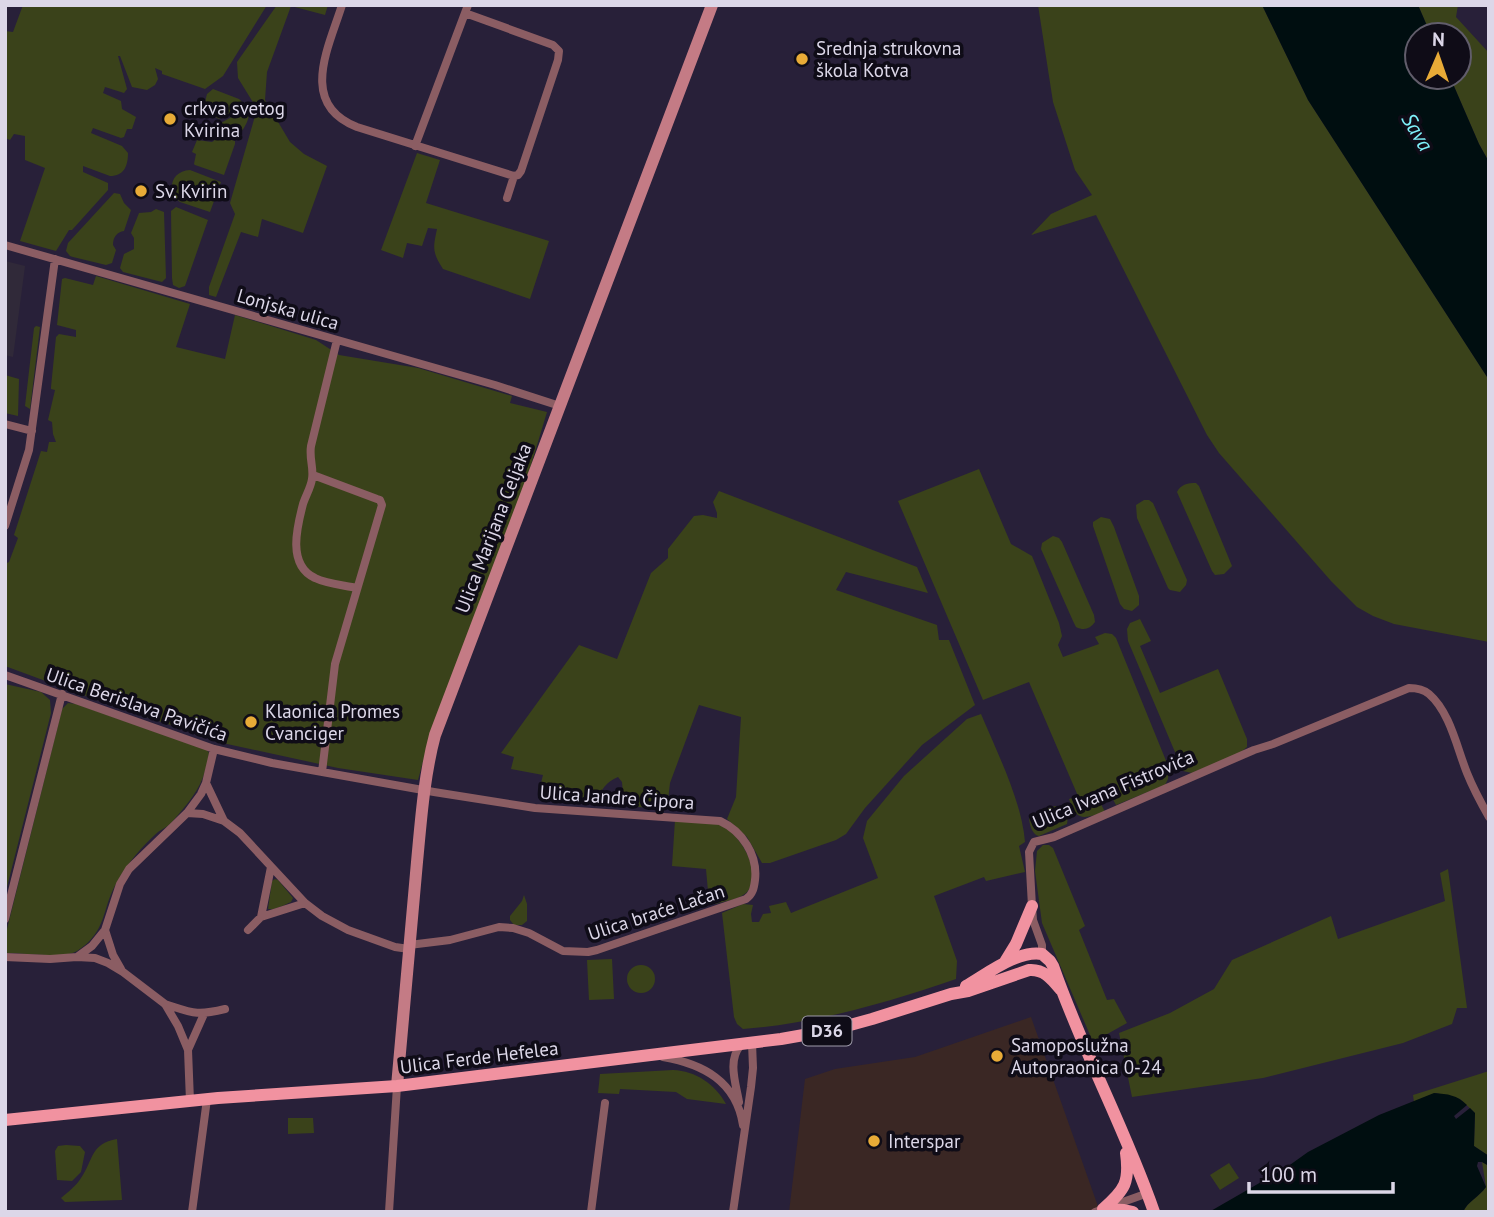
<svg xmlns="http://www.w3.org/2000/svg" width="1494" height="1217" viewBox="0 0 1494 1217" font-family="'PT Sans',sans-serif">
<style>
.commercial{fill:#3a2724}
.education{fill:#302939}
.green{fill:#3a421a}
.water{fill:#000e10}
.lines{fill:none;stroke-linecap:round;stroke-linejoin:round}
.minor{stroke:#8b5d63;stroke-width:8}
.secondary{stroke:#c47b85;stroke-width:12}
.primary{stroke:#f192a0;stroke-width:12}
.poi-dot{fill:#e8ab37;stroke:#0f0c17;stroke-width:2.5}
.labels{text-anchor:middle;stroke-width:7;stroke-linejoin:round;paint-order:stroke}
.shield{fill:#0f0c17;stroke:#9e9aa9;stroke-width:2}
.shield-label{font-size:18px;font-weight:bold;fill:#dcd7e8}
.poi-label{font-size:19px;fill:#dcd7e8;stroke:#0f0c17;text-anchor:start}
.street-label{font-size:19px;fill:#dcd7e8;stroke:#0f0c17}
.water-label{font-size:21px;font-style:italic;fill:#7ff2fb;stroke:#0f0c17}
</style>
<rect width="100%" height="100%" fill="#282039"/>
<path class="commercial" d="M1031 1017 1100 1212H789L805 1079 835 1069 915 1057Z"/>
<path class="education" d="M5 261 25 266 13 357 5 355Z"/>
<path class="green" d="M23 5H267L223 76 205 89 162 74V71L155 68 158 79 155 85 147 90 132 87 120 56H118L127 89 124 93 105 87 103 93 121 101 122 109 136 117 132 129H127L124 137 121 138 93 128 91 133 122 146 128 153C128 166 124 176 110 176L83 166V172L108 183V190L72 230H69L56 251 20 241 45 168 25 160V136L14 134 10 140 5 138V31L13 32Z
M277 5H328L325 15 291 6 267 72 265 100 290 142 304 154 327 166 303 233 262 219 258 237 241 232 216 297 209 295V287L235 214 230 203 255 116 254 104 238 78 237 62Z
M1038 5H1262L1308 100 1489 380V642L1394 624 1373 616 1357 607 1331 581 1219 453 1207 435 1096 215 1031 235 1051 214 1092 195 1075 170 1053 102Z
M1418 5H1458L1456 17 1489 53V162L1479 144 1450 77H1459V35H1431Z
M213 89 239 99 243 103V106L219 119 208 113 204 106 207 94Z
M247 108C252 117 245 127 239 135L221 130V123Z
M220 136 235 141V144L224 175 195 165 194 164 196 154 192 152 197 140 212 142Z
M417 153 440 160 426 203 549 241 530 299 443 269C432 252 433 248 437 229L428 228 422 246 407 243 403 258 381 250Z
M190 170 221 182 210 212 180 202 173 196C169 182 175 171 190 170Z
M114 193 120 194 124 203 131 210 124 231C117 232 113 237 113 245L116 250 112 263 106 265 73 257 70 256 66 251 68 243Z
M176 207 208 220 185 286 179 288 173 285 172 278 171 211Z
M156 209 164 212 166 278 162 282 123 272 120 268 124 254 134 249V238L131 233 139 213 151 212Z
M96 276 190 304 176 347 225 359 235 315 316 340 339 355 418 368 512 396 510 403 547 412 528 475 425 754 418 780 338 768 227 744 105 703 5 666V564L9 562 18 538 14 535 41 451 47 452 49 442H56L53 434 52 422 48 420 55 390 51 389V387L56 337 59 334 76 337V330L57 325 62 279 65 278 93 285Z
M36 326 40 327 30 409 25 406 34 328Z
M5 375 19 379 18 416 5 413Z
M979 469 1011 544 1032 556 1059 623 1062 636 1058 645 1063 657 1099 644 1095 637 1105 633 1112 634 1116 638 1169 768 1168 779 1165 785 1116 805 1108 790 1097 796 1105 812C1084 818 1077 823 1069 799L1078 796 1029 682 983 700 898 501Z
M1196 483 1199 486 1232 566 1224 574 1215 575 1212 571 1177 492C1181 484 1188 483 1196 483Z
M719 491 917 567 928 593 846 572 836 590 937 625 939 640H949L975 705 922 745 865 808 846 834 836 840 770 863H762L747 837 727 819 736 797 741 717 699 705 670 783 667 809 624 806 622 782 618 777C606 782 601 789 598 801L538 795 543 775 511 769 514 757 501 753 579 645 617 659 651 573 668 558V549L694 516 703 515 717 518V513L713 502Z
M1144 500H1149L1153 503 1187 580 1186 585 1180 592 1170 590 1168 588 1137 518 1136 505Z
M1101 517 1110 519 1114 527 1139 596V605L1132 611 1124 609 1120 604 1093 526V522Z
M1053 536 1059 538 1062 542 1094 615 1095 622C1090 629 1084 631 1076 627L1073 621 1041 549 1042 543Z
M1140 619 1151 641 1140 646 1160 693 1218 669 1247 739V747L1240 753 1192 773 1183 771 1128 641 1127 629 1130 623Z
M5 684 41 692 50 700 51 713 5 895Z
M68 703 76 704 207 750 209 753C205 781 196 794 178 815 176 817 173 821 171 823 167 827 162 829 158 832 142 846 127 864 117 882 101 909 108 931 77 951 65 959 24 953 8 953L5 952V937L62 709Z
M981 714C997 752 1022 802 1025 842L1019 846 1025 872 986 881 984 877 934 896 957 961 956 979C890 1002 813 1024 743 1029L737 1024 734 1017 722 913 743 904 753 905 751 914 752 922H759L763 914 771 913 769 906 786 902 791 913 878 878 863 838 867 821 904 776 967 719Z
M1055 806C1065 807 1069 815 1067 824L1039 836C1032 835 1029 824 1029 816Z
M675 820C690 821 711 819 724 827 742 837 764 875 746 893 738 900 725 901 715 904L708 891 706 869 672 866Z
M1043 845H1049L1053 848 1085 926 1079 930 1107 1000 1114 999 1127 1023 1093 1042 1042 923 1035 871 1037 851Z
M1448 869 1467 1008H1457L1452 1024 1403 1043 1263 1078 1132 1097 1119 1033 1170 1013 1214 989 1232 960 1331 916 1338 939 1445 901 1440 873Z
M275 879 278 880 293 898 291 902C284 905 276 910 268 909L272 881Z
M524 895 527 904V921L522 925H514L510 920V916L522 901Z
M612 959 614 999 589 1000 587 960Z
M627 979a14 14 0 1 1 28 0a14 14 0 1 1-28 0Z
M673 1070C696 1071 715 1084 726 1104L687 1099 676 1092 620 1089 619 1094 598 1093 600 1074Z
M1489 1071V1156L1474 1146 1475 1113 1460 1099 1436 1093 1414 1102 1413 1095Z
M288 1118H313L314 1133 288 1134Z
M117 1139 122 1200 65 1202 61 1198C68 1192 76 1186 81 1178 94 1159 90 1144 117 1139Z
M66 1145 80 1146 85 1152 81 1172 72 1181 57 1180 55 1151 58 1146Z
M1482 1162 1489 1166V1212H1463C1468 1201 1479 1197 1486 1187Z
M1229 1163 1239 1178 1220 1190 1210 1175Z"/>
<path class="water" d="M1262 5H1418L1431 35H1417V77H1450L1479 144 1489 162V380L1308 100Z
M1434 1093C1448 1094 1457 1095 1467 1105L1454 1116 1456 1119 1470 1108 1475 1113 1474 1146 1489 1156V1166L1482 1162H1478L1477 1166 1486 1187C1479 1197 1468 1201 1463 1212H1209L1287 1167 1308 1152 1379 1115Z"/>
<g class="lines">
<path class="minor" d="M342 5C329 47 298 104 357 127L514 176
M465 13 553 45 559 51 558 60 521 171 518 175 514 176 507 198
M415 146 468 5
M5 245 495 385 560 406
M337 340 311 446C309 459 314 468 312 479 311 487 306 495 303 504 297 527 287 565 315 578 327 584 343 585 357 588
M5 424 32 431
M313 475 377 499 380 500 382 505 335 664 322 772
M5 526 29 450 55 259
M5 675 214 749 272 763 434 792 535 808 720 821C742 831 758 855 755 880 754 888 753 894 746 899L597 950 588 952 563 951 529 933 513 928 499 927 450 940 409 945
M206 783 224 821 240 833 305 903 322 916 348 930 395 947 409 949
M187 813 203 814 224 821
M261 917 305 903
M5 919 62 694
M248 930 261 917 271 867
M1042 954V945L1033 920 1032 906 1029 852 1034 842 1054 837 1254 750 1273 744 1409 688C1416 688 1423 689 1429 694 1450 712 1457 748 1467 773 1473 788 1481 803 1489 817
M5 957 50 959 77 957 95 958 108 963 123 972 165 1004 178 1026 188 1050 190 1101
M77 957 92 946 105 930
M121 969 113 955 105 930 120 884 129 869 187 813 201 794 206 783 214 749
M165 1004C193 1013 196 1016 225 1009
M188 1050 204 1014
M663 1057C703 1064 736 1081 743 1125
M739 1102C736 1084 727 1060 741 1045
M192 1212 207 1099
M389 1212 397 1086
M591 1212 605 1103
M733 1212 751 1087 753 1068 752 1043
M1095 1212 1148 1193"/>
<path class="secondary" d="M397 1086C404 1011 410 937 417 862 421 820 424 776 435 735L712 5"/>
<path class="primary" d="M1042 954 1050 961 1053 966C1082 1050 1125 1128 1154 1212
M1005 962 1016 944 1032 906
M966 986C987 974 1017 950 1042 954
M5 1120 218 1098 397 1086 781 1039 832 1030 872 1019 951 994 968 991 1029 970C1044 969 1051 978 1061 990
M1103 1209C1125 1190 1130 1182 1126 1153
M1103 1209 1124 1210 1133 1212"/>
</g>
<g class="poi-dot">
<circle cx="802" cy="59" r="7"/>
<circle cx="170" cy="119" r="7"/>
<circle cx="141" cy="191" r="7"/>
<circle cx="251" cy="722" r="7"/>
<circle cx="997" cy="1056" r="7"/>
<circle cx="874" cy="1141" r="7"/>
</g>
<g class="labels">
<rect class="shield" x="802.5" y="1016.5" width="49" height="29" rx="5"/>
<g class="shield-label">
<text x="827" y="1037">D36</text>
</g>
<g class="poi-label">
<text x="816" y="55">Srednja strukovna<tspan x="816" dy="22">škola Kotva</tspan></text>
<text x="184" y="115">crkva svetog<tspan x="184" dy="22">Kvirina</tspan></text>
<text x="155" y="198">Sv. Kvirin</text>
<text x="265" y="718">Klaonica Promes<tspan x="265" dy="22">Cvanciger</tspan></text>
<text x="1011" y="1052">Samoposlužna<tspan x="1011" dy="22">Autopraonica 0-24</tspan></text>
<text x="888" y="1148">Interspar</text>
</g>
<g class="street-label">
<text transform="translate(288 309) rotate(16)" y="7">Lonjska ulica</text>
<text transform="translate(493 528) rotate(-69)" y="7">Ulica Marijana Celjaka</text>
<text transform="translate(137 704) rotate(19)" y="7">Ulica Berislava Pavičića</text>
<text transform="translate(1113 789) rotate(-23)" y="7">Ulica Ivana Fistrovića</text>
<text transform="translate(617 797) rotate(4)" y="7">Ulica Jandre Čipora</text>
<text transform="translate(656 912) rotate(-18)" y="7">Ulica braće Lačan</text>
<text transform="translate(479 1057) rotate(-7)" y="7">Ulica Ferde Hefelea</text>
</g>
<g class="water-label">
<text transform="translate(1417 132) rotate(59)" y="7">Sava</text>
</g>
</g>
<rect width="1494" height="1217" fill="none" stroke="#dcd7e8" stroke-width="14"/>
<g transform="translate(1438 56) rotate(2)"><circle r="33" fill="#0f0c17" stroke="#615d6b" stroke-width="2"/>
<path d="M0-5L12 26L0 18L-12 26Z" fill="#e8ab37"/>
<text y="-10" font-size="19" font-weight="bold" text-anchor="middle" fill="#dcd7e8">N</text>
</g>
<path d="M1249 1182v10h144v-10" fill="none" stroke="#dcd7e8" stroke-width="3.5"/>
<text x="1260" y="1182" font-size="21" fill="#dcd7e8" stroke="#0f0c17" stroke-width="5" paint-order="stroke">100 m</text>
</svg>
